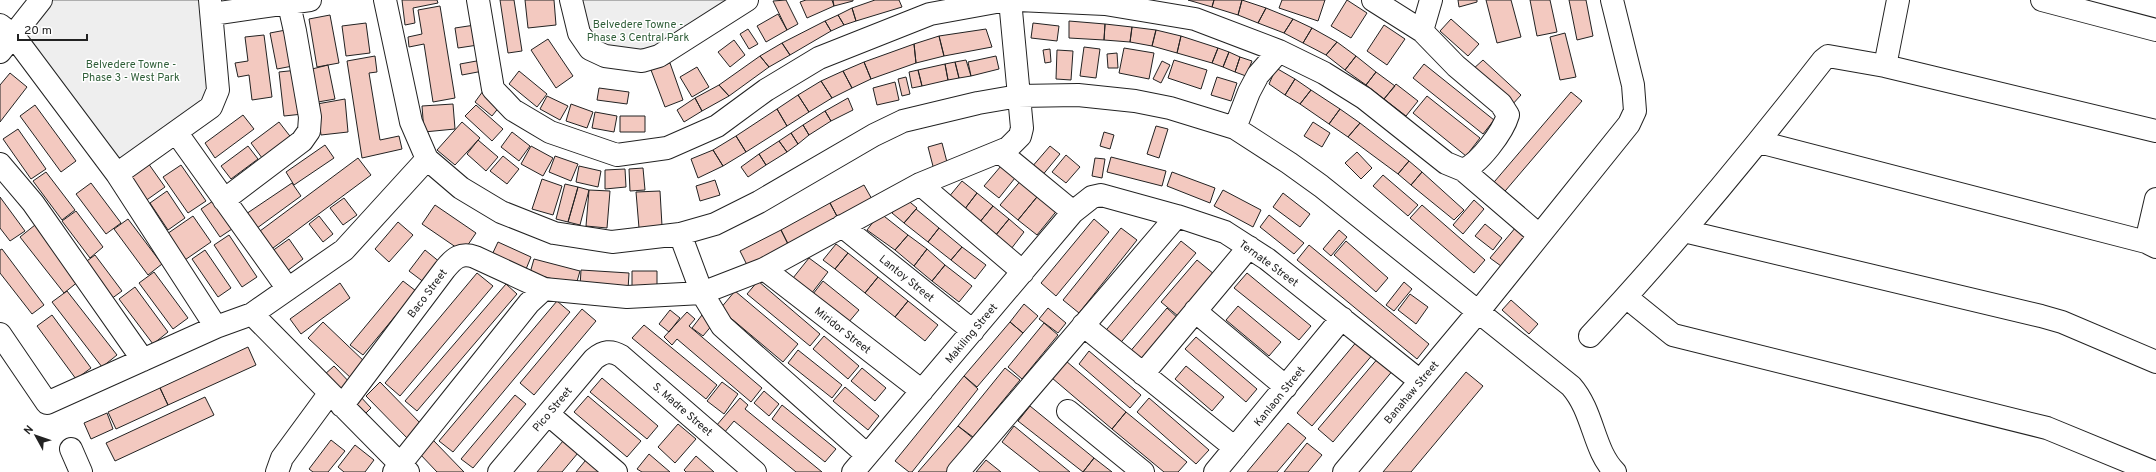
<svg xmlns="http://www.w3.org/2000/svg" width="2156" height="472" viewBox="0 0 2156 472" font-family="Overpass,sans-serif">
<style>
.green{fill:#eee;stroke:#6f6f6f}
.building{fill:#f3c9c0;stroke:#222}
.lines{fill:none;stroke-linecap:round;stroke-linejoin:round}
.minor-casing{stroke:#222;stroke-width:24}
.minor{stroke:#fff;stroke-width:22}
.labels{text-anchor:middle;stroke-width:3;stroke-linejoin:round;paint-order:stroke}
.park-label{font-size:11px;fill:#2f5e38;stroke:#fff}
.street-label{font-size:11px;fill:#222;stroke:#fff}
</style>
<rect width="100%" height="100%" fill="#fff"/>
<path class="green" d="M41 0H200L210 86 205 103 119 166 13 35Z
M571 0H749L659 56H605Z"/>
<path class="building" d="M402 0H437L438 3 413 8 415 23 405 25Z
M500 0H514L522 51 508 53Z
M525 0H554L556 25 528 28Z
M786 0 798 24 787 30 773 1Z
M806 0H832L834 6 807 18 800 2Z
M833 0H853V1L834 6Z
M875 0H899L902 7 856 21 852 8Z
M1188 0H1214L1212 7Z
M1214 0H1242L1238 15 1212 7Z
M1242 0 1266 8 1258 23 1238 15Z
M1282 0H1325L1318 21 1279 8Z
M1347 0 1367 13 1351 38 1331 26Z
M1458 0H1477V2L1459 7Z
M1486 0H1511L1521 37 1497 43Z
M1530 0H1550L1557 32 1537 36Z
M1569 0H1586L1593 36 1577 40Z
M440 6 455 98 433 102 424 44 409 47 408 37 422 34 418 10Z
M852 8 856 21 844 25 838 15Z
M1266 8 1293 19 1284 33 1258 23Z
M778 14 787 30 766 42 757 26Z
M330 15 339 63 317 67 309 19Z
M838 15 844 25 831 31 825 21Z
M1293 19 1312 28 1303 43 1284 33Z
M1451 19 1479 44 1468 56 1440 31Z
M825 21 831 31 790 55 782 43Z
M1069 21 1105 24 1104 40 1069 38Z
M366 23 370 53 346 56 342 26Z
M1033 23 1059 26 1057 41 1031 38Z
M1105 24 1132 27 1130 42 1104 40Z
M475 25 478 45 458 48 455 28Z
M1384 25 1405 39 1387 65 1367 51Z
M1132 27 1156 30 1152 46 1130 42Z
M1312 28 1337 42 1326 55 1303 43Z
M291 29 298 65 277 69 270 33Z
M748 29 758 44 749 49 740 34Z
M986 29 992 47 944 56 939 36Z
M1156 30 1181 36 1177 53 1152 46Z
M1565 33 1576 77 1560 80 1550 37Z
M264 35 272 97 252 100 249 75 238 77 235 63 248 61 245 37Z
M939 36 944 56 916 63 914 44Z
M1181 36 1218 48 1212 63 1177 53Z
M548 39 573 76 556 88 531 50Z
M734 40 745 55 730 67 718 52Z
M1337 42 1356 56 1345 70 1326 55Z
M782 43 790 55 769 67 760 56Z
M914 44 916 63 871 79 864 62Z
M1084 47 1100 49 1096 78 1080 76Z
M1124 48 1154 53 1149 79 1119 73Z
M1218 48 1229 52 1223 67 1212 63Z
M1050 49 1051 62 1045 63 1043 50Z
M1057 50 1073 51 1071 80 1056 79Z
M1229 52 1240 57 1235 72 1223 67Z
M1117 53 1118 68H1108L1107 54Z
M375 56 377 72 369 73 380 140 399 136 402 149 362 158 347 61Z
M760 56 769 67 729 96 719 85Z
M996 56 999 69 971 76 968 62Z
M1356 56 1376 72 1366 85 1345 70Z
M1240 57 1252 61 1246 76 1235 72Z
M482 60 483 71 462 75 460 64Z
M966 60 971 76 959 78 955 62Z
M1174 60 1207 70 1201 89 1168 78Z
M1483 60 1521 95 1511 106 1472 70Z
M1162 61 1170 65 1161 83 1153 79Z
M864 62 871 79 852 88 843 71Z
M955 62 959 78 948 80 945 64Z
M670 63 683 100 665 107 651 70Z
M945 64 948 80 922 86 918 70Z
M1424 64 1494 120 1483 134 1413 78Z
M328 65 335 99 318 102 312 69Z
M697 67 709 87 692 97 680 77Z
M1276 68 1295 79 1285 95 1269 84Z
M298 70 303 114 284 116 279 72Z
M918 70 922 86 912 88 909 72Z
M519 71 547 94 537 107 509 84Z
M843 71 852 88 832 98 821 81Z
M1376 72 1395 86 1384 99 1366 85Z
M10 73 27 87 0 122V85Z
M906 77 910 94 902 96 898 79Z
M1217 77 1237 83 1231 101 1211 95Z
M1295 79 1311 90 1300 104 1285 95Z
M821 81 832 98 809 112 798 95Z
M895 82 899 100 877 105 873 88Z
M1396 84 1418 101 1406 116 1384 99Z
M719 85 729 96 702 111 695 98Z
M599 88 629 92 627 104 597 100Z
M1311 90 1340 109 1329 124 1300 104Z
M483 91 500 106 492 116 475 102Z
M1571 92 1582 101 1500 197 1489 188Z
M798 95 809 112 787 126 777 109Z
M547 96 568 106 560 120 540 109Z
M1427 96 1480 138 1466 156 1413 113Z
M695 98 702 111 684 122 677 110Z
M848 98 853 110 831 121 825 111Z
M345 99 348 132 321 135 317 104Z
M453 104 455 129 424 132 422 106Z
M571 104 593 112 587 128 566 121Z
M35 105 76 161 61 172 20 116Z
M476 105 503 129 492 141 465 116Z
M777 109 787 126 746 152 736 136Z
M1340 109 1360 123 1348 137 1329 124Z
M825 111 831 121 809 135 803 125Z
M595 112 617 116 614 132 592 128Z
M243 115 254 129 215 158 205 143Z
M620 116H645V132H620Z
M279 122 293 140 265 162 251 143Z
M462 122 480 138 455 165 437 150Z
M1313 122 1330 133 1322 147 1304 136Z
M1360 123 1409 161 1398 174 1348 137Z
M803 125 809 135 798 144 791 133Z
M1156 126 1168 129 1159 158 1147 154Z
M18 129 46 169 31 179 3 139Z
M512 132 530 146 519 161 501 147Z
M1104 132 1114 135 1110 149 1100 146Z
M791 133 798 144 787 152 779 141Z
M736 136 746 152 723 166 713 150Z
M478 140 498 157 486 171 467 154Z
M779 141 787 152 766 165 759 154Z
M942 143 948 166 934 170 928 147Z
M325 145 334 158 294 185 286 172Z
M248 146 258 159 231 179 221 166Z
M531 146 553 158 543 176 521 164Z
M1050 146 1060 154 1041 177 1031 168Z
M713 150 723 166 698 178 691 159Z
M1357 152 1372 168 1361 179 1345 163Z
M759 154 766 165 748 177 741 167Z
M1066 155 1080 167 1066 183 1052 172Z
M503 156 519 169 507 184 490 171Z
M555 156 578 164 571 181 549 172Z
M1111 157 1166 171 1162 186 1107 172Z
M358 158 371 175 269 251 256 234Z
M1095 158 1105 159 1102 178 1092 176Z
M1409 161 1422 172 1411 185 1398 174Z
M148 163 165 187 141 204 124 179Z
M181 165 206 201 188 213 163 177Z
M579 166 601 171 598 187 576 182Z
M1001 166 1015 178 999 198 984 186Z
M643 168 645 190 630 191 629 169Z
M625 169 626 187 605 189V170Z
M46 172 75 210 62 220 33 181Z
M1172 172 1215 188 1210 203 1167 186Z
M1422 172 1464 210 1454 220 1411 185Z
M1383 175 1418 205 1408 216 1373 186Z
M1023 178 1041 192 1018 220 1000 205Z
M542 179 562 186 553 215 532 209Z
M715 180 720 195 700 201 696 186Z
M962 181 977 193 964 210 948 198Z
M91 183 121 223 106 234 76 194Z
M292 183 301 196 253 231 243 216Z
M565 184 578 187 568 222 556 219Z
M864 185 873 201 839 220 830 203Z
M578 187 589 190 580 225 568 222Z
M589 190 610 191 607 228 586 226Z
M1223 190 1261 210 1253 227 1214 206Z
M167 191 185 218 168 230 150 203Z
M660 191 662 226 639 228 636 192Z
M1041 192 1059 208 1037 235 1018 220Z
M977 193 993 206 979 223 964 210Z
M1283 193 1310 214 1300 227 1273 207Z
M0 197 25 231 10 241 0 228Z
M344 198 357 215 343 225 330 208Z
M905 198 917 208 904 223 892 213Z
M216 199 235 227 220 237 201 209Z
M1474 200 1484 209 1463 234 1453 225Z
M830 203 839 220 789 246 781 230Z
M435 205 476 233 463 252 422 224Z
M1422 205 1485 260 1474 273 1410 218Z
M993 206 1009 219 995 236 979 223Z
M916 209 939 228 928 242 904 223Z
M76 211 103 247 90 258 62 221Z
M880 213 908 235 895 250 867 230Z
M1269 215 1304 243 1294 254 1260 227Z
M193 216 211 242 182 262 164 236Z
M319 216 333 234 323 242 309 224Z
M128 219 162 264 148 275 114 229Z
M1009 219 1024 232 1011 249 995 236Z
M1094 219 1109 232 1056 296 1041 283Z
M398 222 413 235 389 262 375 249Z
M1485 224 1502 238 1493 250 1475 236Z
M35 225 79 281 64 293 20 237Z
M1516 227 1526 235 1501 266 1490 258Z
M939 228 962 247 951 260 928 242Z
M1121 228 1137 240 1079 313 1063 300Z
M781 230 789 246 748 267 740 251Z
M1339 230 1347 237 1331 256 1323 249Z
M229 235 257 277 242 287 214 245Z
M908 235 927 249 914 266 895 250Z
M289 239 303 259 283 274 268 254Z
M1181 241 1196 253 1117 347 1102 335Z
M1346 241 1388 278 1376 292 1334 255Z
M498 242 531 257 524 274 490 259Z
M836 244 848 253 835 269 823 260Z
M1309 245 1429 344 1417 359 1297 260Z
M962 247 986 265 975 279 951 260Z
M2 249 44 305 32 314 0 273V250Z
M927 249 945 265 932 281 914 266Z
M205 250 231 288 218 297 192 259Z
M425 250 441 263 425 283 409 271Z
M848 253 878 277 865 293 835 269Z
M95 255 122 291 107 302 80 266Z
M809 258 828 272 808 298 789 283Z
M534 259 580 271 576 285 530 273Z
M1197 260 1220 279 1184 321 1161 302Z
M945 265 972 286 959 302 932 281Z
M581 270 629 273 628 290 580 287Z
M632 271H657V290H632Z
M154 272 188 318 173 329 139 283Z
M477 273 493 286 400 396 385 383Z
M1247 273 1311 326 1299 340 1234 288Z
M878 277 908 301 895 317 865 293Z
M403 281 416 291 363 355 350 345Z
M758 281 820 334 810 346 747 294Z
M823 281 859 310 848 323 813 294Z
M1404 282 1412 289 1394 311 1386 305Z
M340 283 350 298 301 334 290 319Z
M506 284 517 294 417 411 405 401Z
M135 287 168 332 153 344 119 299Z
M67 291 117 355 102 367 52 302Z
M735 291 798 344 783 362 720 309Z
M1410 294 1428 307 1416 324 1398 310Z
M1511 300 1538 324 1529 334 1502 310Z
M557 301 570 312 453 452 439 441Z
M908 301 938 325 925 341 895 317Z
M1024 304 1038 316 1023 333 1010 322Z
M1238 306 1281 342 1269 356 1226 320Z
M1048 308 1066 323 1058 333 1039 319Z
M1167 308 1180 320 1141 365 1128 354Z
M582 309 596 321 534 395 520 383Z
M670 310 680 318 669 332 659 324Z
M687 312 695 319 689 326 762 388 751 402 677 339 672 345 664 337Z
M52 315 91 368 76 379 37 326Z
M702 315 713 324 703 336 692 328Z
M323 322 367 364 352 379 308 338Z
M1010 322 1023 333 977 387 964 376Z
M1044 323 1058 335 1022 379 1008 367Z
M644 325 717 385 706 399 632 338Z
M824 336 859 366 848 379 813 349Z
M1196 337 1257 389 1246 402 1185 349Z
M1358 340 1374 353 1312 426 1297 413Z
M248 347 256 365 168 405 160 388Z
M798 350 842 385 832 398 788 363Z
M1089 351 1141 395 1130 408 1079 364Z
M1379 357 1394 369 1333 442 1318 429Z
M1066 361 1126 412 1112 429 1052 378Z
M334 366 354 387 344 396 324 375Z
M1186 366 1224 397 1212 411 1175 379Z
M862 368 886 388 875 401 851 381Z
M1005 368 1020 380 973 437 958 426Z
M1466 372 1483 386 1411 472H1383Z
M964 376 978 389 912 472H909L895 461Z
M602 378 658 426 647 439 590 392Z
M380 382 424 427 410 441 366 396Z
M722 382 738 394 724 414 707 401Z
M845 387 879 416 868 430 833 401Z
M160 388 168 405 116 429 108 412Z
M764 391 779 404 769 416 754 403Z
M359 395 371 408 363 416 351 403Z
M515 395 526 404 473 468 461 459Z
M588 396 641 441 627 457 574 412Z
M205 397 214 415 115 461 106 443Z
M740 398 748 405 745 409 822 472H796L734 421 724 433 716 426Z
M1149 398 1209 450 1196 464 1137 412Z
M782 405 836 449 825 462 772 419Z
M1030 406 1094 458 1083 472 1018 421Z
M1126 412 1187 462 1178 472H1164L1112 429Z
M107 413 113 429 91 439 84 423Z
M1288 423 1306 438 1277 472H1247Z
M678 424 696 439 675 463 658 447Z
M958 426 979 443 953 472H918Z
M1014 426 1070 472H1040L1002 442Z
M568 435 583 447 562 472H537Z
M331 440 345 451 328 472H313L309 469Z
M433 440 464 472H437L419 453Z
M1307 443 1322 455 1308 472H1284Z
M355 445 374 460 365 472H344L338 467Z
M649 454 670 472H642L637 469Z
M590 455 604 472H576Z
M696 456 714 472H686L684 470Z
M1094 458 1112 472H1083Z
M986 460 1001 472H976Z"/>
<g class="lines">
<defs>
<path id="minor" d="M385 0 411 122 427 159 461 188 501 212 554 233 612 242 680 234 715 224 759 202 874 135 903 121 978 103 1018 96 1078 95 1135 101 1170 108 1235 128 1289 163 1321 186 1571 386C1594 412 1593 450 1615 472
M478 0 493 89 513 110 550 132 617 155 667 148 717 126 766 90 819 58 930 14 1007 0
M571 0 579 33 590 49 605 56 642 61 659 56 747 0
M1018 0 1105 4 1195 19 1279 51
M1373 0 1422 31 1431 0
M2042 0 2156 30
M212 14 310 0
M0 25 13 35 117 174 211 107 218 90 210 0
M1422 31 1456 66 1501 104 1508 115C1503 132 1479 164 1463 170
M0 52 41 0
M1885 66 1898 0
M1235 128 1249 92 1258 75 1279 51 1324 73 1364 98 1446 163 1463 170 1539 235
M176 132 288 289
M1759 142 2146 242 2156 247
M1000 152 1073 212
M0 164 33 203 143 360
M117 174 216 327
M920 184 1023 272
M224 200 302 141 309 131 310 117 295 31 288 0
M842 226 973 331
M1684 231 2041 316 2062 322 2156 362
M680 234 702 293 722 326 867 455
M2146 242 2156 199
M764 269 922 391
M1626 297 1673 335 2047 428 2154 472
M1195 311 1286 387
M252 314 408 472
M1083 325 1235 448
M0 334 47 403 216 327 252 314 344 250 427 159
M1590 336C1672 248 1749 155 1823 60L1828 56 1885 66 2156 131
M1143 374 1249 247
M342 406 445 269C454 258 461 252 475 257L544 289 627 297 702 293 764 269 920 184 1008 148 1020 136 1022 128 1010 0
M1068 411 1143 472
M548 414 616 472
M71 449 81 472
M277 472 282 458 329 394
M394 472 529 303 544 289
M499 472 594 359C604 351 611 350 621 356L755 472
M853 472 1073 212 1092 197 1101 195 1177 216 1225 232 1267 259 1420 381
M958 472 1177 216
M1215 472 1342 318
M1344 472 1478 312 1629 124 1635 111 1633 85 1612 0"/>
</defs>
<use href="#minor" class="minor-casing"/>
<use href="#minor" class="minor"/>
</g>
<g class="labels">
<g class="park-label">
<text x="638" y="28">Belvedere Towne -<tspan x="638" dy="13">Phase 3 Central Park</tspan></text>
<text x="131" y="68">Belvedere Towne -<tspan x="131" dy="13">Phase 3 - West Park</tspan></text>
</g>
<g class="street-label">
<text transform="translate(1269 263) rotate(36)" y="4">Ternate Street</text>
<text transform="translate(907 278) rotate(39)" y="4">Lantoy Street</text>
<text transform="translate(427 293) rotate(-53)" y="4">Baco Street</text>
<text transform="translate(843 330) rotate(38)" y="4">Miridor Street</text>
<text transform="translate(971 333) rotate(-50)" y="4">Makiling Street</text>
<text transform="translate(1411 392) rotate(-50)" y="4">Banahaw Street</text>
<text transform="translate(1279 396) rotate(-51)" y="4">Kanlaon Street</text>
<text transform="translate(552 409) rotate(-50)" y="4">Pico Street</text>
<text transform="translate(683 409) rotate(41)" y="4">S. Madre Street</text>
</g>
</g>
<g transform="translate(36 436) rotate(310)" stroke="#ffffff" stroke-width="3" paint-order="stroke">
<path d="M0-3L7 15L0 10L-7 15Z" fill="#222222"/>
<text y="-6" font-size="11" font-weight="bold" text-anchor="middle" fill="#222222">N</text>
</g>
<path d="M18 34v6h69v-6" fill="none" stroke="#222222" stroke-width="2"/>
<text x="24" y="34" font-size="12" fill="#222222" stroke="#ffffff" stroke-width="3" paint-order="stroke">20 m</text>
</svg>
